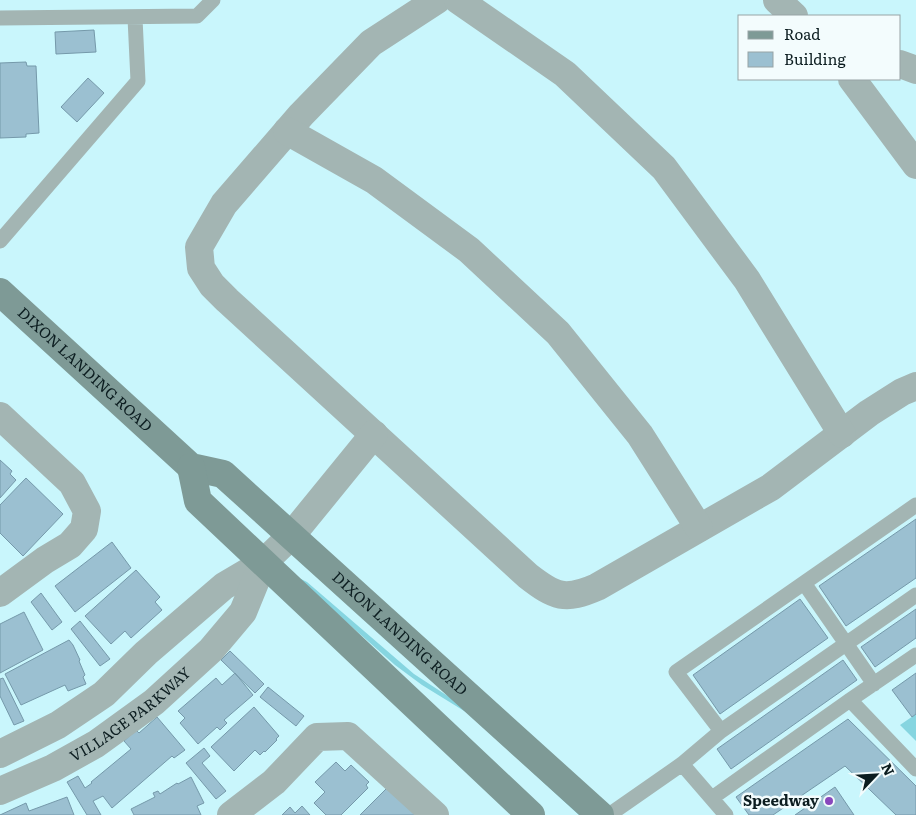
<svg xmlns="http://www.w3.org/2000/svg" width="916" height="815" viewBox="0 0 916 815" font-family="Literata,serif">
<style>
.green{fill:#86d5e0}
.building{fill:#9bc0d1;stroke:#7599aa}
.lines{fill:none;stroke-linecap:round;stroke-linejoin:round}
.service{stroke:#a3b5b3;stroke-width:15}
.minor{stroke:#a3b5b3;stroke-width:28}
.secondary{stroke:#7e9a96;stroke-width:28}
.poi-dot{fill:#8947bc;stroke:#f3fcfd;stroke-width:2}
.labels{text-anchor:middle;stroke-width:5;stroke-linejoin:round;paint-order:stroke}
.street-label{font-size:15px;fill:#0c1d20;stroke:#f3fcfd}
.poi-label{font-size:15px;font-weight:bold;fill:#0c1d20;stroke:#f3fcfd;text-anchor:end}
</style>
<rect width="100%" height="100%" fill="#c9f6fc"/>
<path class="green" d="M301 579 307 582 414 674 460 704 585 815H579L469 714 422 685 395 665 301 582Z
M916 714V741L900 725Z"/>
<path class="building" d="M94 30 96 52 56 54 55 32Z
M26 62 27 66H36L39 133 26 134V137L0 138V63Z
M88 78 104 93 77 122 61 107Z
M0 460 12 471 10 474 16 480 0 498Z
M26 478 63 514 23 556 0 533V505Z
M916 519V578L846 626 819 586Z
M112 542 131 568 75 612 55 586Z
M136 570 160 597 155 602 162 610 131 638 125 631 111 644 85 616Z
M41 593 62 622 52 630 31 602Z
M800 599 828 638 720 714 693 675Z
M916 609V638L875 667 861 647Z
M24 612 43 650 0 673V624Z
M80 621 110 659 100 666 71 629Z
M69 640 73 645 80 660 79 661 85 675 83 677 86 684 68 691 65 685 21 705 5 674Z
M230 651 264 684 255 693 221 660Z
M843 660 857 680 731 769 717 749Z
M235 673 253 695 224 720 227 723 220 730 217 727 198 744 180 723 185 718 178 711 216 678 222 685Z
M916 673V714L912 717 892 690Z
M3 678 24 721 14 725 0 696V679Z
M268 687 304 716 296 726 260 697Z
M254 707 279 736 276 739 277 740 265 752 264 751 260 755 255 750 234 771 211 747Z
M157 717 185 750 174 758 172 756 112 808 103 796 93 801 101 815H87L67 782 78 776 85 788 92 783 91 782 131 749 124 741 136 730 139 733Z
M848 719 916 786V815H896L845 766 773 815H749L736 797Z
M204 748 210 756 202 763 226 791 216 799 186 763Z
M336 762 345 771 351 765 369 782 366 785 368 788 341 815H326L314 803 325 792 315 782Z
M191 777 204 803 197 806 201 815H134L131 809 155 797 153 793 158 791 160 794 177 783 178 784Z
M388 787 415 815H360Z
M835 787 854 815H795Z
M67 797 74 815H0L26 803 29 811Z
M302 806 310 815H282L290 807 295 813Z"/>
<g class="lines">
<path class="service" d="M0 18 197 16 213 0
M0 241 138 81 135 18
M804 583 874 684
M850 700 916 769
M721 731 676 672 916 505
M682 764 726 815
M712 798 850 700 916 655
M609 815 682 764 721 731 916 595"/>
<g class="minor">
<path d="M437 0 371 43 301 115 224 204 199 247 201 268 212 285 227 300 528 576C555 597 565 601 597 587L771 487 869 413 902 392 916 386"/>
<path d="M458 0 565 74 664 168 747 280 842 434"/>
<path d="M777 0 794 16"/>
<path d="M900 64 916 70"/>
<path d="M852 79 916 165"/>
<path d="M287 131 374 180 469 250 558 333 640 435 699 528"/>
<path d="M0 416 72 483 87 511 84 529 70 545 45 560 0 593"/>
<path d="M0 754 58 725 104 694 146 653 224 586 263 563 291 536 374 434"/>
<path id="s1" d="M0 791 53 768 96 744 154 702 211 650 243 612 263 563"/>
<path d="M231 815 274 782 317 737 348 736 435 815"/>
</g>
<g class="secondary">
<path id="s2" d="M0 292 191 467 223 474 600 815"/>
<path d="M191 467 198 501 531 815"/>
</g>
</g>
<circle class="poi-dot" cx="829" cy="801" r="5"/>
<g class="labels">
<g class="street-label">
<text dy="5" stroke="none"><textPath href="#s2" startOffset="115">DIXON LANDING ROAD</textPath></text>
<text dy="5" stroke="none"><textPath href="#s2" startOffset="530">DIXON LANDING ROAD</textPath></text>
<text dy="5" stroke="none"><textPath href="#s1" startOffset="152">VILLAGE PARKWAY</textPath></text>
</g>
<g class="poi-label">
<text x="819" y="806">Speedway</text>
</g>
</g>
<rect x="738" y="15" width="162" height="65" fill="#f3fcfd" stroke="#97a3a5"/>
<rect x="748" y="31" width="25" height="8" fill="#7e9a96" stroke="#97a3a5"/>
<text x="784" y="40" font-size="15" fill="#0c1d20">Road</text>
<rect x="748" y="52" width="25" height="15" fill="#9bc0d1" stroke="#97a3a5"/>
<text x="784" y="65" font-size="15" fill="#0c1d20">Building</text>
<g transform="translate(876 775) rotate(65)" stroke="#f3fcfd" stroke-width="4" paint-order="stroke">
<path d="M0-4L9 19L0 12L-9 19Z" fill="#0c1d20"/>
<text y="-8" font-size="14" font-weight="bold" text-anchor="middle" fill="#0c1d20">N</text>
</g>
</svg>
